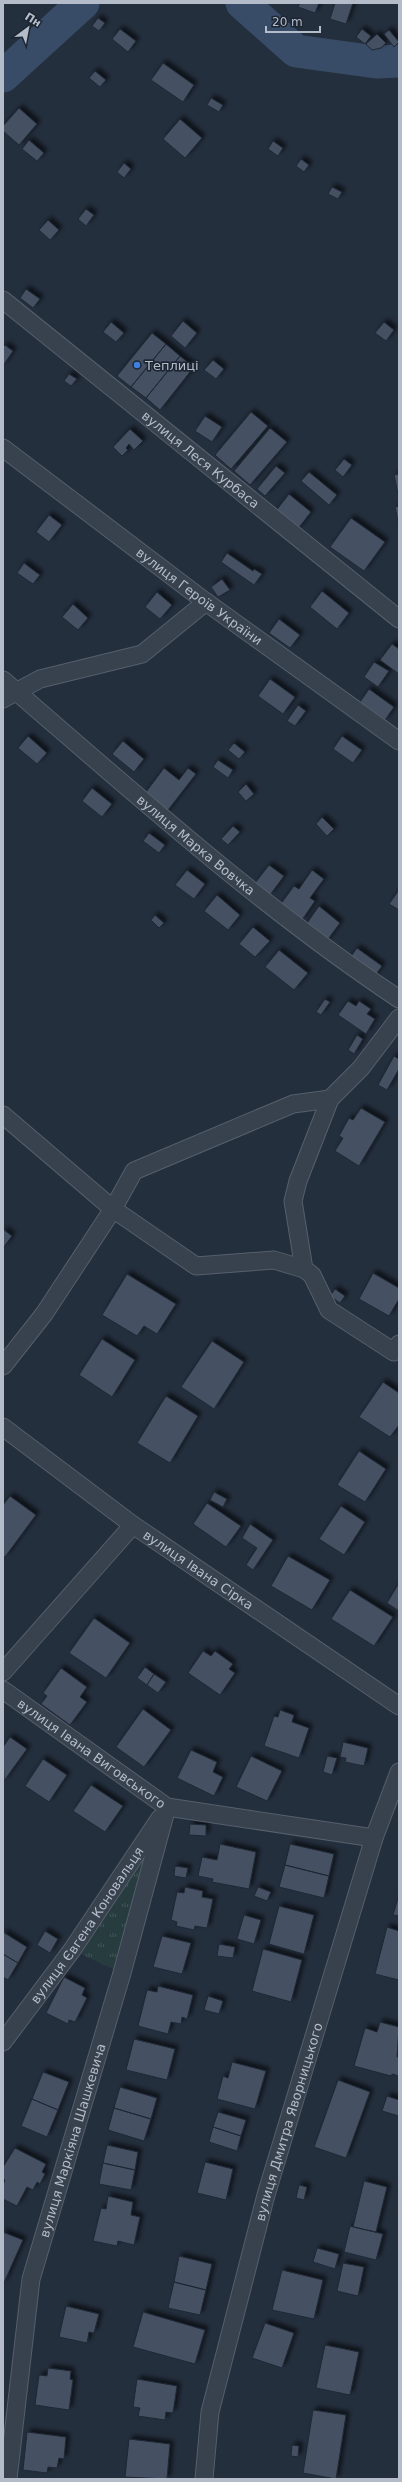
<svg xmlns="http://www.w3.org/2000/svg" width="402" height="2482" viewBox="0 0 402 2482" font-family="'DejaVu Sans',sans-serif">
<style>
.park{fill:url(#park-tufts)}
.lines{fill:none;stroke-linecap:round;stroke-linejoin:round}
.river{stroke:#394c67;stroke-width:33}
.building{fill:#455162;stroke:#1f2835;filter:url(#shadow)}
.minor-casing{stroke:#565f6c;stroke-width:19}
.minor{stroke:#38414e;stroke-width:17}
.shop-dot{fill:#3f7fe0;stroke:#1d2633;stroke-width:1.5}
.labels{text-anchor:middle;stroke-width:3.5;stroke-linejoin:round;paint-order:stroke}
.poi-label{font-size:13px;fill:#b4bcc9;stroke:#1d2633;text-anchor:start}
.street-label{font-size:13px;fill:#b4bcc9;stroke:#1d2633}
</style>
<defs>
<pattern id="park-tufts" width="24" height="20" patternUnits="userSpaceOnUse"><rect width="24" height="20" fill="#263c3f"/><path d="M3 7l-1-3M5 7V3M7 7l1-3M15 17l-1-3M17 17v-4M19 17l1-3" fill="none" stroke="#435659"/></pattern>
<filter id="shadow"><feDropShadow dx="3.5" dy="-3.5" stdDeviation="2" flood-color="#0009"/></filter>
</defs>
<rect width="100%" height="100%" fill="#242f3e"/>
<path class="park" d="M167 1807 122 1973 72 1950Z"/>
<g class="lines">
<path class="river" d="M242 3 296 51 376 62 399 61
M3 76 83 3"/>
</g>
<path class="building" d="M300 3H319L315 13 298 7Z
M335 3H353L346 24 330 19Z
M98 18 105 23 99 31 92 26Z
M120 29 136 41 128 52 112 39Z
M362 29 371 36 365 44 356 37Z
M389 30 399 42 394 47 384 34Z
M377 34 386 43 381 48 372 50 366 44Z
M163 63 194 85 183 102 151 80Z
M95 71 106 80 100 87 89 78Z
M211 98 223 105 219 112 207 105Z
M19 108 37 124 19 145 3 131V126Z
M180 119 202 138 185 158 163 139Z
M29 140 44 153 37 161 22 149Z
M273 141 283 148 278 156 268 149Z
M301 159 309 165 304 172 296 166Z
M124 163 131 169 124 178 117 172Z
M332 187 342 192 338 199 328 194Z
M86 209 94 215 86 226 78 219Z
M48 220 59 230 50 240 39 230Z
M26 289 40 299 33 308 20 298Z
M183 321 197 333 185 348 171 336Z
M111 322 124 333 116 342 103 332Z
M384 322 394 330 386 341 375 333Z
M152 333 166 344 131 387 117 376Z
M166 344 180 356 146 398 131 387Z
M5 345 13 351 3 366V347Z
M180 356 194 367 160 410 146 398Z
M213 360 224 369 216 379 204 370Z
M69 374 77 379 71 386 64 381Z
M251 412 268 426 231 469 215 455Z
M205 416 222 427 212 442 195 431Z
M270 428 287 442 250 485 234 471Z
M130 429 143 441 134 450 129 444 126 448 128 450 122 456 113 447Z
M344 459 352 465 343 477 335 470Z
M276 466 285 473 265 496 257 489Z
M309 472 337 495 329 505 301 481Z
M399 474V498L394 475Z
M289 494 311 512 297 530 275 512Z
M399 506V525L395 507Z
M49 515 62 525 49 542 36 532Z
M351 518 385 542 364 571 330 547Z
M227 553 253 571 254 569 262 574 254 585 221 562Z
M24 563 40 575 33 584 17 573Z
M222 579 230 590 218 597 211 587Z
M322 591 349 613 337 629 310 607Z
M157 592 172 605 160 619 145 607Z
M73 604 88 618 78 630 62 617Z
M279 619 300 635 290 648 269 633Z
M392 644 399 649V674L380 660Z
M374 662 389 671 378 687 364 677Z
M270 679 295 697 283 714 258 696Z
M369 689 394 707 385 720 360 702Z
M298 705 306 711 295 726 287 721Z
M28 736 47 753 37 764 18 748Z
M342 736 362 750 353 763 333 749Z
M123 741 144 759 134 772 112 754Z
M234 743 245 752 239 759 228 750Z
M218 760 233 770 228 778 213 767Z
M164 768 179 780 188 768 196 774 165 814 143 796Z
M246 784 254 794 246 801 238 792Z
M92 788 112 804 102 817 82 801Z
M322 817 334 829 327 836 316 824Z
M233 826 240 832 228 845 221 839Z
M149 833 165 845 159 853 143 841Z
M269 865 284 876 270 895 255 883Z
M187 870 205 884 194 899 175 885Z
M312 870 324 879 310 898 315 901 302 920 280 905 294 886 299 889Z
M399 890V910L389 904Z
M217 895 240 915 228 930 204 911Z
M319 906 340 923 326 942 305 926Z
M155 915 164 923 159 928 151 920Z
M253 927 270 941 255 957 239 944Z
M357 948 382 966 372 980 347 962Z
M279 950 308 973 294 990 265 967Z
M325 999 330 1002 321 1015 316 1012Z
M348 1001 356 1006 359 1001 371 1009 367 1014 375 1019 366 1034 338 1015Z
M357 1035 363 1039 354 1054 348 1050Z
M394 1056 399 1059V1069L387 1090 378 1085Z
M361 1108 385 1122 359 1166 335 1151 343 1138 339 1136 349 1118 353 1120Z
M3 1229 12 1236 3 1248Z
M373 1273 399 1288V1299L389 1316 359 1299Z
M127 1274 176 1304 157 1334 144 1326 137 1336 102 1315Z
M335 1289 345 1296 340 1303 330 1296Z
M102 1339 135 1360 112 1397 79 1375Z
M212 1341 244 1362 214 1409 181 1387Z
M383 1382 399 1393V1425L390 1437 359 1417Z
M166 1396 198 1416 170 1463 137 1443Z
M359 1451 386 1469 365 1502 337 1485Z
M214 1492 227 1499 223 1507 210 1500Z
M10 1496 36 1515 5 1557 3 1556V1505Z
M207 1503 241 1526 226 1547 193 1524Z
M341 1506 365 1522 344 1555 319 1539Z
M250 1524 273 1540 253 1570 246 1565 257 1548 242 1538Z
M288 1556 330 1580 312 1610 271 1586Z
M399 1583V1611L387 1603Z
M350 1590 393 1617 374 1646 331 1619Z
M94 1618 130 1643 106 1678 69 1653Z
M203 1651 211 1656 215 1651 233 1664 229 1669 235 1673 220 1695 188 1673Z
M145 1667 154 1674 147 1685 137 1678Z
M61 1668 87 1687 80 1697 87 1702 70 1725 41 1704 47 1696 43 1693Z
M154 1674 166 1682 158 1693 147 1685Z
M143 1709 171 1730 144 1767 116 1747Z
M280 1710 294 1715 292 1722 309 1728 299 1758 264 1746 274 1716 278 1717Z
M10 1737 27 1749 4 1781 3 1747Z
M343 1742 368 1748 364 1766 345 1762 346 1758 340 1757Z
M191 1750 217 1762 213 1772 223 1777 214 1796 177 1778Z
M251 1756 282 1771 267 1801 236 1787Z
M327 1756 337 1758 332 1775 323 1772Z
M43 1759 67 1775 49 1802 25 1786Z
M91 1785 123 1806 105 1832 73 1811Z
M190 1824 206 1825V1836L189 1835Z
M220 1844 256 1852 249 1889 212 1882 213 1879 198 1876 202 1857 217 1860Z
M290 1844 334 1854 329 1876 285 1865Z
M285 1865 329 1876 324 1898 279 1887Z
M175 1866 188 1868 186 1878 174 1876Z
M185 1887 203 1891 202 1897 213 1899 207 1928 195 1926 194 1930 176 1926 177 1922 171 1920 177 1892 184 1893Z
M258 1887 271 1892 267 1901 254 1896Z
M399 1895V1916L393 1915Z
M279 1906 314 1915 304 1954 269 1944Z
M244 1915 261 1920 254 1944 237 1939Z
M387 1927 399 1931V1980L375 1974Z
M45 1931 58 1939 50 1953 37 1945Z
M3 1932 27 1947 18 1963 3 1954Z
M162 1936 191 1943 182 1974 153 1967Z
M219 1944 235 1947 233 1958 217 1956Z
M263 1949 302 1960 291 2002 252 1991Z
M3 1954 18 1963 8 1980 3 1977Z
M64 1977 85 1988 82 1995 87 1998 75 2022 69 2020 68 2024 46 2013Z
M158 1986 193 1995 187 2019 182 2017 181 2024 171 2022 168 2034 138 2026 147 1990 157 1992Z
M208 1996 223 2001 219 2014 204 2010Z
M380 2022 399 2027 397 2057H399V2076L392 2074 391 2076 354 2066 365 2028 377 2032Z
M134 2039 175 2049 167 2080 126 2070Z
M232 2062 266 2071 255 2109 217 2099 223 2076 228 2078Z
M43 2072 69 2082 58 2110 32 2099Z
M338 2080 370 2092 346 2158 314 2147Z
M120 2087 157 2098 151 2119 114 2108Z
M387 2096 399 2100V2116L382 2111Z
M32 2099 58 2110 47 2137 21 2126Z
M114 2108 151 2119 144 2141 108 2130Z
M218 2112 246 2120 241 2136 213 2127Z
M213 2127 241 2136 237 2151 209 2142Z
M107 2145 138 2152 135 2170 103 2163Z
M15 2148 46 2164 42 2172 45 2174 40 2184 37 2182 33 2190 27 2187 17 2206 3 2199V2185L5 2180 3 2179V2167Z
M205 2162 233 2169 226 2200 197 2193Z
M103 2163 135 2170 131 2190 99 2184Z
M364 2181 387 2187 376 2232 353 2227Z
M299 2185 307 2187 304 2200 296 2198Z
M108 2196 133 2202 131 2215 140 2217 134 2245 118 2241 117 2246 93 2241 101 2208 106 2209Z
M350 2226 383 2234 376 2260 344 2252Z
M3 2232 23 2240 3 2285Z
M317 2248 339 2254 335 2269 313 2262Z
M179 2256 212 2264 206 2290 174 2282Z
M343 2263 364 2267 358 2296 337 2291Z
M282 2270 323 2280 314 2319 272 2310Z
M174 2282 206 2290 200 2315 168 2308Z
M66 2306 99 2314 94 2333 89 2332 87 2343 59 2337Z
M143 2312 205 2330 195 2364 133 2347Z
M265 2323 294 2333 282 2368 252 2358Z
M325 2345 359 2352 350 2395 316 2388Z
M48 2368 71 2371 70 2379 73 2380 69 2410 35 2405 39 2375 47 2376Z
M137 2379 177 2386 173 2413 166 2412 165 2420 138 2416 140 2408 133 2407Z
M313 2410 346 2415 336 2479 303 2473Z
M27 2432 66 2437 64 2459 59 2458 57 2468 48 2467 47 2473 23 2470Z
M129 2439 170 2444 167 2479 125 2477Z
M292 2445 299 2446 298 2457 291 2456Z"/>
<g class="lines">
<defs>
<g id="minor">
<path id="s1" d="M3 300 399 619"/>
<path id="s2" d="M3 448 206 602 399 741"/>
<path id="s3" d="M3 680C131 790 258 905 399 999"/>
<path d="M3 699 40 679 142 654 206 602"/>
<path d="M3 1115 113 1209 196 1266 274 1260 304 1269 312 1275 329 1310 394 1352 399 1344"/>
<path d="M304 1269 293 1201 298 1181 330 1099"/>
<path d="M3 1366 44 1314 113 1209 134 1171 293 1104 330 1099 361 1068 399 1018"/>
<path id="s4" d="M3 1427 133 1525 399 1706"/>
<path d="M3 1672 133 1525"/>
<path id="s5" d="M3 1690 167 1807 374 1838"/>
<path id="s6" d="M3 2042 72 1950 160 1818"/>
<path id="s7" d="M8 2479 31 2279 122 1973 167 1807"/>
<path id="s8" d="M204 2479 210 2412 266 2195 374 1838 399 1772"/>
</g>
</defs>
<use href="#minor" class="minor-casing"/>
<use href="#minor" class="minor"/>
</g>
<circle class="shop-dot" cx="137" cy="365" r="4"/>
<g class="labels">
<g class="poi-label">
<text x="145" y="370">Теплиці</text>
</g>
<g class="street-label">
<text dy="5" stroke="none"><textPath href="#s1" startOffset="254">вулиця Леся Курбаса</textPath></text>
<text dy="5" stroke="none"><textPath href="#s2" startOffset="246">вулиця Героїв України</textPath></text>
<text dy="5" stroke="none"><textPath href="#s3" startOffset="254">вулиця Марка Вовчка</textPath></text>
<text dy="5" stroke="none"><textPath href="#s4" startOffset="242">вулиця Івана Сірка</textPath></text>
<text dy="5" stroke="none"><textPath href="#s5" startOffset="109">вулиця Івана Виговського</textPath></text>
<text dy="5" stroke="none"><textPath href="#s6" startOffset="144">вулиця Євгена Коновальця</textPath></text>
<text dy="5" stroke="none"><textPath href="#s8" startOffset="368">вулиця Дмитра Яворницького</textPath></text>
<text dy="5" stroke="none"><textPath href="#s7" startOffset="346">вулиця Маркіяна Шашкевича</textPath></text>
</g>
</g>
<rect width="402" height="2482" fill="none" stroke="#b4bcc9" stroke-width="8"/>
<g transform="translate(28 28) rotate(32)" stroke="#1d2633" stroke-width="3" paint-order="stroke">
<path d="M0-3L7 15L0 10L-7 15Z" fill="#b4bcc9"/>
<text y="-6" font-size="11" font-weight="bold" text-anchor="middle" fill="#b4bcc9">Пн</text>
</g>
<path d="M266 26v6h54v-6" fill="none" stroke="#b4bcc9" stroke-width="2"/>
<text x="272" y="26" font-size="12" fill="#b4bcc9" stroke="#1d2633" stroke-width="3" paint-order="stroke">20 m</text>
</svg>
